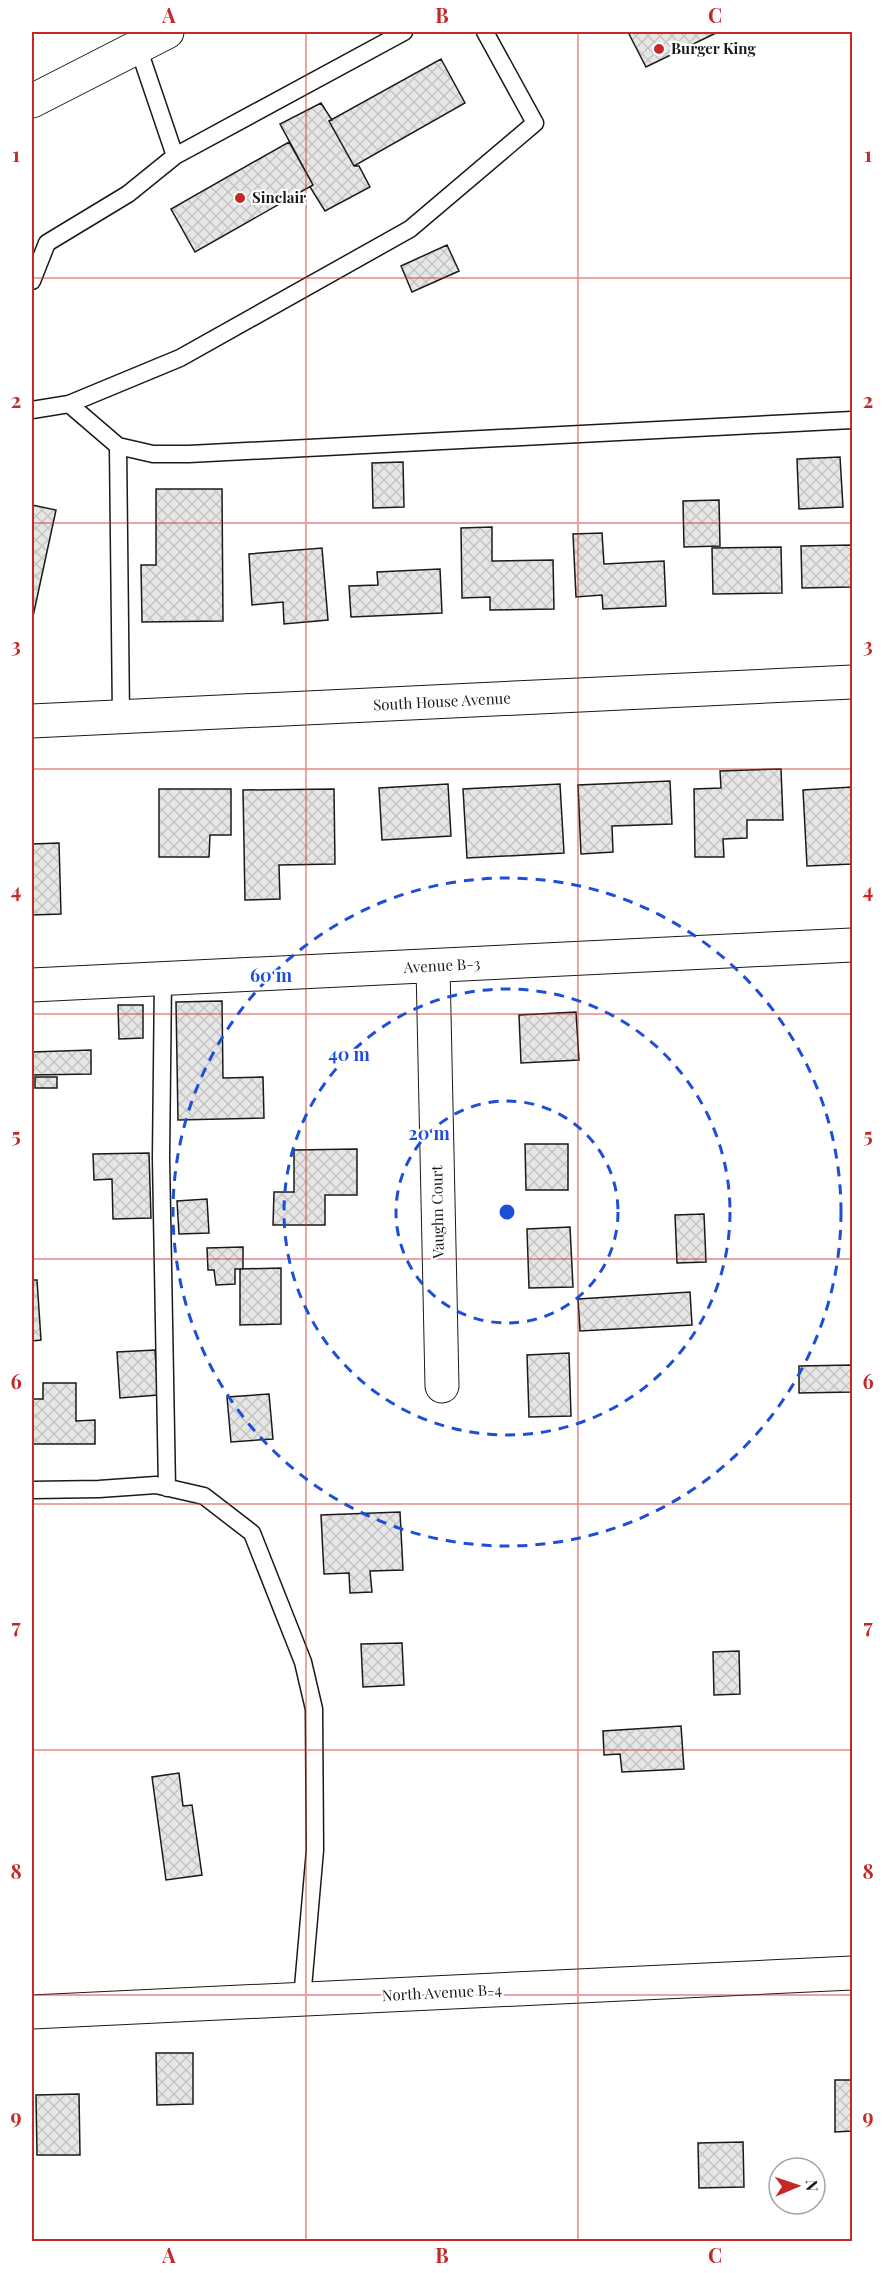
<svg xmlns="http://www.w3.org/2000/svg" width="884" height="2273" viewBox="0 0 884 2273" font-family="'Playfair Display',serif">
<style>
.building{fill:url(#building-cross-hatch);stroke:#1a1a1a;stroke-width:1.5}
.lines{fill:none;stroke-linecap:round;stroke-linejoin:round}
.service-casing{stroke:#1a1a1a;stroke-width:19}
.minor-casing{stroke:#1a1a1a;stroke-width:35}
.trunk-casing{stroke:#1a1a1a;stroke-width:35}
.service{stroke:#fff;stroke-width:16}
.minor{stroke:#fff;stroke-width:33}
.trunk{stroke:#fff;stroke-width:33}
.grid{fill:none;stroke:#c62828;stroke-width:1.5;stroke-opacity:0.55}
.ring{fill:none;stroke:#1d4ed8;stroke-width:3;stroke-dasharray:10 8}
.poi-dot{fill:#c62828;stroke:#fff;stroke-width:2}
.labels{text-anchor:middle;stroke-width:4.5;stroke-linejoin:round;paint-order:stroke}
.poi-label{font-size:15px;font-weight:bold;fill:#1a1a1a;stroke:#fff;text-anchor:start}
.street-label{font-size:15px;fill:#1a1a1a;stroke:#fff}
.centre{fill:#1d4ed8;stroke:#fff;stroke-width:3}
.ring-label{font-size:18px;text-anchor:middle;font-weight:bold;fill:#1d4ed8;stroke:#fff;stroke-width:4.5;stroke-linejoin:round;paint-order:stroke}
.neatline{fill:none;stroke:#c62828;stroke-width:2}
.grid-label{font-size:20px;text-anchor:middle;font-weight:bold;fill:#c62828}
</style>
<defs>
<pattern id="building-cross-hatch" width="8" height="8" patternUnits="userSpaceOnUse" patternTransform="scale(1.5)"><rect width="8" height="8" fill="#e6e6e6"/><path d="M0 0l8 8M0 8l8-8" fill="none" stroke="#c5c5c5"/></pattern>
</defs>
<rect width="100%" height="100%" fill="#fff"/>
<path class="building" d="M628 32H718L646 67Z
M441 59 465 103 354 166 329 121Z
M321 103 332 120 329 121 354 166H359L370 187 325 211 310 187 313 185 280 124Z
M289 142 313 185 195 252 171 209Z
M447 245 459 271 412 292 401 266Z
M840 457 843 507 799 509 797 459Z
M403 462 404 507 373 508 372 463Z
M156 489H222L223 621 142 622 141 565H156Z
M719 500 720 546 684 547 683 501Z
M32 505 56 510 32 621Z
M492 527V561L553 560 554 609 490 610V597L462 598 461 528Z
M602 533 604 564 664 561 666 606 603 609 602 595 576 597 573 534Z
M852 545V587L802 588 801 546Z
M781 547 782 593 713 594 712 548Z
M322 548 328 620 284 624 283 602 252 605 249 554Z
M440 569 442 613 351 617 349 586 378 585 377 572Z
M781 769 783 820H747V838L723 839 724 857H695L694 789 721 788 720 771Z
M670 781 672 824 612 826 613 852 581 854 578 785Z
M448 784 451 836 382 840 379 788Z
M560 784 564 853 467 858 463 789Z
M852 787V864L807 866 803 790Z
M159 789H231V835H210L209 857H159Z
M334 789 335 864 279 865 280 899 245 900 243 790Z
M59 843 61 914 32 915V844Z
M222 1001 223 1078 263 1077 264 1118 178 1120 176 1002Z
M118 1005H143V1038L119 1039Z
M576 1012 579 1060 521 1063 519 1015Z
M91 1050V1074L32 1075V1052Z
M35 1077H57V1088H35Z
M525 1144H568V1190H526Z
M357 1149V1195H325V1225H273L274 1192H294V1150Z
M149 1153 151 1218 113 1219 112 1179 94 1180 93 1154Z
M207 1199 209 1233 179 1234 177 1201Z
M704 1214 706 1262 677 1263 675 1215Z
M570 1227 573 1287 529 1288 527 1229Z
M243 1247V1269H235V1284L216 1285 214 1270H208L207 1248Z
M281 1268V1324L240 1325V1269Z
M32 1280H37L41 1340 32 1341Z
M690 1292 692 1325 580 1331 578 1299Z
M155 1350 158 1395 120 1398 117 1352Z
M569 1353 571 1416 529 1417 527 1355Z
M852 1365V1392L799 1393V1366Z
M43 1383H76V1421L95 1420V1444H32V1399H43Z
M269 1394 273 1439 231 1442 227 1397Z
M400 1512 403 1570 370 1571 372 1592 350 1593 349 1573 324 1574 321 1515Z
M402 1643 404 1685 363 1687 361 1644Z
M739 1651 740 1694 714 1695 713 1652Z
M681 1726 684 1769 622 1772 620 1754 604 1755 603 1731Z
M179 1773 183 1806 192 1805 202 1875 166 1880 152 1777Z
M156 2053H193V2104L157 2105Z
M835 2080H852V2131L835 2132Z
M79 2094 80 2155H37L36 2095Z
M743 2142 744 2187 699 2188 698 2143Z"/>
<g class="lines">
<defs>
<path id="service" d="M175 156 404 32
M32 281 47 243 128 194 175 156 138 47
M69 404 118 446 153 454H189L852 420
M32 410 69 404 180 358 410 229 535 123 485 32
M118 446 121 717
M163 978 161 1158 167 1488
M32 1490 99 1489 156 1485 204 1496 252 1533 303 1662 314 1709 315 1850 302 1999"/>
<path id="minor" d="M32 721 852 682
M433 967 442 1386
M32 985 852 945
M32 2012 852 1973"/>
<path id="trunk" d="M32 101 167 32"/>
</defs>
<use href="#service" class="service-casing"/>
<use href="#minor" class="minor-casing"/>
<use href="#trunk" class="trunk-casing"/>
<use href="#service" class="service"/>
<use href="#minor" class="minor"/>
<use href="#trunk" class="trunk"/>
</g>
<path class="grid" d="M306 32V2242M578 32V2242M32 278H852M32 523H852M32 769H852M32 1014H852M32 1259H852M32 1504H852M32 1750H852M32 1995H852"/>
<g class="ring">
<circle cx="507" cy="1212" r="111"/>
<circle cx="507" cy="1212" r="223"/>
<circle cx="507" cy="1212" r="334"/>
</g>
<g class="poi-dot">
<circle cx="659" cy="49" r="6"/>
<circle cx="240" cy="198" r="6"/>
</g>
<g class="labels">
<g class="poi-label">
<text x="671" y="54">Burger King</text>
<text x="252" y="203">Sinclair</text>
</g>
<g class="street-label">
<text transform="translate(442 702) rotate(-3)" y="5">South House Avenue</text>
<text transform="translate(442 966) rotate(-3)" y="5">Avenue B-3</text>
<text transform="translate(438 1212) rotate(-91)" y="5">Vaughn Court</text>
<text transform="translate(442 1993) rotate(-3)" y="5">North Avenue B-4</text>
</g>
</g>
<circle cx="507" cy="1212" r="9" class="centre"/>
<g class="ring-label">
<text x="271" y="982">60 m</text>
<text x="349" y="1061">40 m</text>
<text x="429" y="1140">20 m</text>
</g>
<rect width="884" height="2273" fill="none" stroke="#ffffff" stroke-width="66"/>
<g transform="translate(797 2186) rotate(88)"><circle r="28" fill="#ffffff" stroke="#a3a3a3" stroke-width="1.5"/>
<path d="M0-4.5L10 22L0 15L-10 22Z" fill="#c62828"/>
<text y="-9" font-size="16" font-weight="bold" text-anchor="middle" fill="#1a1a1a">N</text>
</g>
<rect x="33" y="33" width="818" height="2207" class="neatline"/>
<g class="grid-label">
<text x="169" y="23">A</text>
<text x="442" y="23">B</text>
<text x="715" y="23">C</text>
<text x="16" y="162">1</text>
<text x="868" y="162">1</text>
<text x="16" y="408">2</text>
<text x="868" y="408">2</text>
<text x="16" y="653">3</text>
<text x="868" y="653">3</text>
<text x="16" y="898">4</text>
<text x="868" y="898">4</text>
<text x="16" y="1143">5</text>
<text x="868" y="1143">5</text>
<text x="16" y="1389">6</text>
<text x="868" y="1389">6</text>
<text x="16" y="1634">7</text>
<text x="868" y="1634">7</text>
<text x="16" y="1879">8</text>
<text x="868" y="1879">8</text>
<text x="16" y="2124">9</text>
<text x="868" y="2124">9</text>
<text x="169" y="2263">A</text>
<text x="442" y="2263">B</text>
<text x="715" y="2263">C</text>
</g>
</svg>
